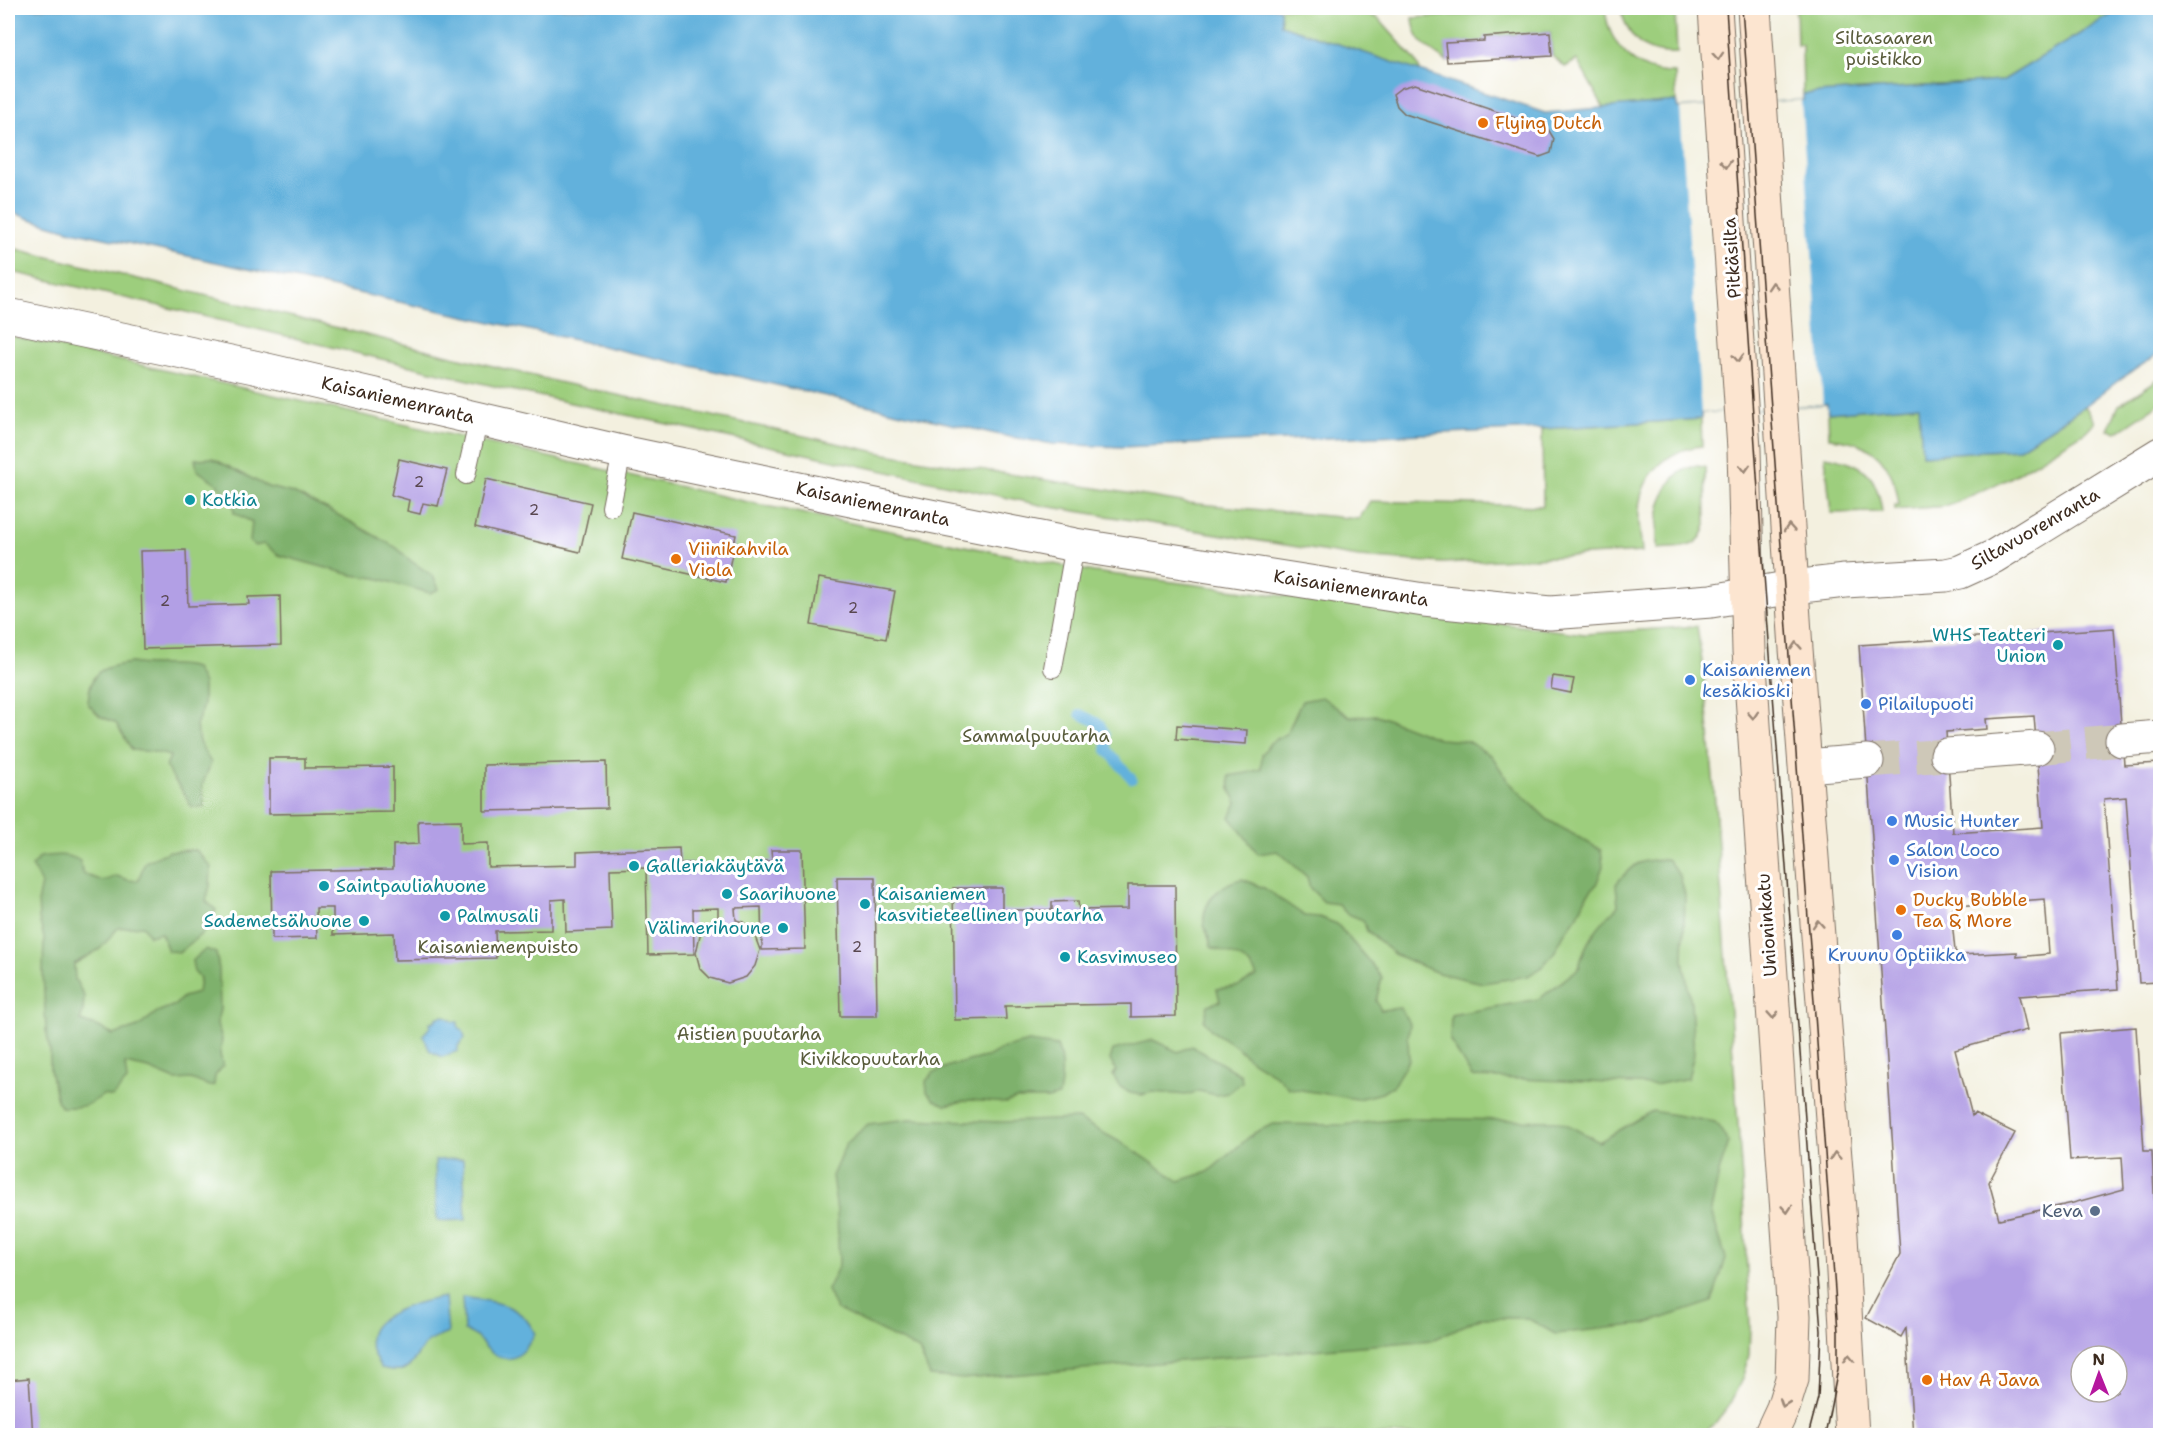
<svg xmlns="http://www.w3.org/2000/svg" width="2168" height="1443" viewBox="0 0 2168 1443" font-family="'Shantell Sans',sans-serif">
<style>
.green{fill:#9dce7d;stroke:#6c7c4e;stroke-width:1.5}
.forest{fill:#7eb16c;stroke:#5c6e45;stroke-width:1.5}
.water{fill:#62b1dc;stroke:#4e6e7d;stroke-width:1.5}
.pier{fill:#f3f0df}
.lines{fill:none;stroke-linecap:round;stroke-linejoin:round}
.stream{stroke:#62b1dc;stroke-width:10}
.building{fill:#b29fe5;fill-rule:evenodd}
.minor-tunnel{stroke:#cec8b8;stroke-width:33;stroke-dasharray:33 16;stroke-linecap:butt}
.service-casing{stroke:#7b6f62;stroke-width:20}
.minor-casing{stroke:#7b6f62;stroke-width:35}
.secondary-casing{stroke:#7b6f62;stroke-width:35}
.service{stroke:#fff;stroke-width:18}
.minor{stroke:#fff;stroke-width:33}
.secondary{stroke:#fce5d0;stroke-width:33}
.tram{stroke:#3b2a1e;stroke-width:1.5}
.oneway{stroke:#9c8877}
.food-dot{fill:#e8710a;stroke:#fff;stroke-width:2}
.culture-dot{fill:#0f9aa8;stroke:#fff;stroke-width:2}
.shop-dot{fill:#3f7fe0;stroke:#fff;stroke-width:2}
.service-dot{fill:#5c6f8a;stroke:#fff;stroke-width:2}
.labels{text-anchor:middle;stroke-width:6;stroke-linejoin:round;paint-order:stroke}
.number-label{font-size:15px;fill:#594750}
.park-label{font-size:18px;fill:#585b3a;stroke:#fff}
.food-label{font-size:18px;fill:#c56008;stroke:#fff;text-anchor:start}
.street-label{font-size:18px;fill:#3b2a1e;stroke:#fff}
.culture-label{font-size:18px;fill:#0d838f;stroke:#fff;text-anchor:start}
.shop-label{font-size:18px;fill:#366cbe;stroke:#fff;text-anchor:start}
.service-label{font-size:18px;fill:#4e5e75;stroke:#fff;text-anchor:end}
</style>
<rect width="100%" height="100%" fill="#fff"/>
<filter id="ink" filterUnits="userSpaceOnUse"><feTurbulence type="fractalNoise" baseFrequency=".0167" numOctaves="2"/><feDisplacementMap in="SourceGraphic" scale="12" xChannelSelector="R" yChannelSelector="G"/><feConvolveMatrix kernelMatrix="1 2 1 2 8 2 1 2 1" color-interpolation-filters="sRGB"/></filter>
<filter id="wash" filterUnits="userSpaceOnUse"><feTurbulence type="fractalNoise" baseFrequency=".008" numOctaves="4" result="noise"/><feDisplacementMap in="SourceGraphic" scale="24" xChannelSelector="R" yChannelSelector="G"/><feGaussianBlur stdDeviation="1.35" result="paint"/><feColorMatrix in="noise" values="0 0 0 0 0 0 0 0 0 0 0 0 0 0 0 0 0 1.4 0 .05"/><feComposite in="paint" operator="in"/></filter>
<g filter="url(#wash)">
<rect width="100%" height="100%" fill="#f3f0df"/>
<path class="green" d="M1280 8H1344L1378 18 1415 60 1421 72 1281 25Z
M1563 8H1605C1608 45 1636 74 1675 73L1676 101 1604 108 1577 60 1565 67 1552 56 1550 32 1484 37V41L1446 44 1447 62C1428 47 1415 44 1413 18Z
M1620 8H1670L1675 11 1677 53C1642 55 1629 39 1620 8Z
M1796 8H2122L2002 81 1803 94 1802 45H1797Z
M8 247 558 382 886 454 1188 503 1359 519 1370 501 1543 506 1542 429 1701 419 1702 446C1668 449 1641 475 1639 510 1638 523 1641 538 1642 552L1443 563 1359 557 1045 506 502 388 182 311 8 271Z
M8 335 766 506 1094 572 1585 634 1697 626 1704 676 1714 789 1742 1180 1750 1326 1749 1355 1742 1379 1729 1405 1716 1423 1700 1435H8Z
M2160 378V403L2117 432 2108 430 2119 405Z
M1920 405 1922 455 2018 449 2085 406 2095 422 2085 432 2010 478 1948 506 1895 510V505H1899C1894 462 1873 441 1829 438L1828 413Z
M1825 456C1863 462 1877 473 1882 512L1831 513Z
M1696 466 1705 467 1706 525C1700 551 1679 547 1657 549 1656 519 1659 473 1696 466Z"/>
<path class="forest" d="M212 458 268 487 293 493 342 517 397 548 411 561 433 576 439 589 430 593 376 578 352 575 279 555 264 544 255 546 250 542 252 522 234 513 233 501 216 483 197 470 195 459Z
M131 663C154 668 173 661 195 668L203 684V705L196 726 199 742 211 763 202 786 204 807H191C185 790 174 783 166 767L170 756 154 752 132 750 116 723 100 716 88 704C90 670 99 668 131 663Z
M1322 697 1350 717 1377 715 1439 739 1467 741 1492 756 1508 781 1548 820 1601 850 1603 866 1596 885 1587 895 1578 915 1564 934 1555 951 1543 966 1528 976 1483 983 1438 973 1394 954 1367 931 1363 920 1346 913 1338 904 1324 902 1310 888 1307 877 1278 851 1258 854 1230 817 1237 803 1230 789 1229 776 1247 773 1261 769 1262 755 1270 743 1287 733 1302 701Z
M196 850 211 867 210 886 206 901 216 910 206 930 180 952 168 951 161 933 149 936 143 926 118 928 100 949 74 964 75 979 84 996 83 1012 80 1021 99 1027 113 1035 138 1027 157 1012 175 1005 183 997 198 993 200 978 194 972 192 961 206 949 216 953 219 969 220 1009 217 1024 222 1039 220 1054 223 1066 215 1076 214 1085 209 1086 191 1079 175 1080 149 1069 125 1064 127 1081 112 1097 103 1095C87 1107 80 1108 60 1107L56 1097 50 1070V1051L46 1030 43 973 44 938 39 919 38 898 41 884 32 866 40 857C53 855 68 853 80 861L83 874 103 881 117 876 128 880 138 881 145 862 170 851Z
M1667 859 1680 876 1685 895 1683 960 1691 1003 1694 1054 1688 1078 1655 1085 1472 1077 1450 1041 1451 1015 1539 999 1579 968C1584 942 1599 924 1618 906L1616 884C1635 861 1638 861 1667 859Z
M1242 879 1264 888 1305 916 1319 917 1337 924 1382 977 1376 1001 1381 1010 1400 1008 1410 1024 1408 1038 1409 1059 1393 1086 1382 1093 1357 1099 1289 1088 1277 1076 1249 1059 1236 1046 1212 1031 1204 1021 1208 1005 1220 1001 1217 989 1239 986 1257 976C1247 956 1231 955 1211 947 1210 939 1206 932 1204 924 1201 902 1223 882 1242 879Z
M1153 1040 1178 1052 1192 1046 1241 1075 1242 1082 1228 1093 1216 1095 1199 1091 1186 1095 1152 1092 1142 1095 1130 1093 1119 1086 1113 1075 1116 1071 1110 1060 1113 1050Z
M1029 1042 1057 1046C1063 1061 1062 1080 1059 1096L1048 1099H1016L1006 1103 970 1100 945 1105 934 1100 927 1092 926 1081 933 1073 949 1066 989 1056 1004 1048Z
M1652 1111 1715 1122 1729 1142 1719 1172 1711 1211 1726 1258 1712 1302 1645 1324 1555 1334 1527 1318H1480L1432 1340 963 1379 930 1376 919 1350 836 1309 827 1290 839 1265 837 1211 832 1176 846 1144 868 1124 909 1119 1002 1122 1078 1119 1129 1147 1179 1181 1208 1172 1254 1133 1273 1124 1342 1125 1413 1118 1556 1121 1568 1125 1599 1142Z"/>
<path class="water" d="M8 8H1280L1281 25 1545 113 1676 101 1678 108 1803 100V94L2002 81 2122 8H2160V353L2119 380 2085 406 2018 449 1922 455 1919 405 1828 413 1827 404 1712 412 1701 413V419L1542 429 1121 447 1053 444 1005 436 584 342 72 231 27 218 8 210Z
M445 1016 454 1022H458V1026L463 1031 465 1038 458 1046V1051L442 1057 430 1051 423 1035 430 1027V1022H433L438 1017Z
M463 1159 466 1220 437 1221 435 1160Z
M445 1297 448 1333C441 1336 431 1339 426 1344 408 1363 415 1376 381 1368 375 1358 367 1345 371 1333 378 1311 426 1300 445 1297Z
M462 1297C492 1301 522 1303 535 1334 529 1344 523 1355 512 1358 487 1363 484 1334 464 1331Z"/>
<path class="pier" d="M1801 100 1823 404 1701 413 1680 108Z"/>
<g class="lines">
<path class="stream" d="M1080 714 1100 724 1105 735 1107 750 1132 779"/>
</g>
<g id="blocks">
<path class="building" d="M1550 32 1552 56 1447 62 1445 43 1484 41V37Z
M1415 84 1548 129 1554 139 1551 153 1540 157 1405 114 1397 106 1393 94 1401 88Z
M399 459 447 470 438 506 423 503 420 514 407 511 409 500 391 495Z
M486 479 591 503 580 552 475 527Z
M632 512 736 535 726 582 622 559Z
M186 550 188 606 249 604 248 597 280 596 281 645 143 649 140 551Z
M819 578 895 591 886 639 811 625Z
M2114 628 2124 765 2160 763V982L2139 983 2126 797 2104 799 2118 989 2019 996 2027 1030 1955 1050 1972 1116 1974 1113 2015 1133 1989 1182 1999 1219 2073 1203 2124 1189 2122 1157 2070 1160 2061 1033 2136 1027 2144 1151H2152L2160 1315V1436H1913L1906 1328 1901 1337 1866 1318 1900 1254 1859 645ZM2034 716 2043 827 1953 833 1946 732 1987 729 1986 719ZM2045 899 2049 954 2017 957V952L1960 955 1955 951 1951 910 1957 906ZM2081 1356H2117V1392H2081Z
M1553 676 1574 679 1571 693 1551 689Z
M1177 725 1247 730 1246 744 1176 739Z
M269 758H305V768L393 767V812L269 814Z
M606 762 607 808 484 811V765Z
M461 820V844L488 843V867L577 865V852L679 848 680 863H692V869L760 867V861H772L771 850H802L805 949 762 950 761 907 735 908 736 920 743 922 754 934 760 950 755 966 746 977 728 983 710 978 700 968 696 953 700 935 711 923 718 921V908L693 909 694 954 648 955 646 868 610 869 612 930 566 932 565 899 551 900V930L495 931 496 958 395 960 394 933 333 935V908H316L317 938 272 939 271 871 393 869V845L419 844 418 821Z
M837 877H875L877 1016H840Z
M1128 885H1175L1176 1016 1131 1017V1004L1005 1006 1006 1019 955 1020 953 888H1002V910H1052V902L1078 901 1079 910 1128 909Z
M29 1378 33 1436H8V1380Z"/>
</g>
</g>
<g filter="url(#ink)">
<use href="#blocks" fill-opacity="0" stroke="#7b6f62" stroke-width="1.5"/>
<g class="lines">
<path class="minor-tunnel" d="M2037 748 2122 740
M1867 761 1947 755"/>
<defs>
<path id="service" d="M466 475 479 418
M611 507 622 452
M1053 668 1075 545"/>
<path id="minor" d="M8 315 254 367 622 452 880 506 1075 545 1424 600 1550 613 1711 601 1793 587 1845 581 1946 575 1960 572 1993 557 2160 454
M2122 740 2160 737
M1947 755 2037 748
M1806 766 1867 761"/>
<path id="secondary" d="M1715 8 1744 449 1749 651 1794 1316 1792 1379 1783 1408 1770 1436
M1754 8 1796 649 1841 1236 1852 1436"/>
</defs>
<use href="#service" class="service-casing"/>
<use href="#minor" class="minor-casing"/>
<use href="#secondary" class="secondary-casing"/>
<use href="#service" class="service"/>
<use href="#minor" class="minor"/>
<use href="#secondary" class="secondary"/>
<path class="tram" d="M1726 8 1761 535 1821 1331 1818 1398 1808 1436
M1742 8 1838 1332V1369L1825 1436"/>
</g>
<defs><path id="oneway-chevron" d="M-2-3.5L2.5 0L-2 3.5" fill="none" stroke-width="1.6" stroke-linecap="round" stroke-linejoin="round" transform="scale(1.5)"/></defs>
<g class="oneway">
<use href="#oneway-chevron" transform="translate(1718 56) rotate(86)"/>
<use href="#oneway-chevron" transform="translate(1726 164) rotate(86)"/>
<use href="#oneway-chevron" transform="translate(1773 286) rotate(-94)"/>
<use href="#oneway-chevron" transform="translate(1738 358) rotate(86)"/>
<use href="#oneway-chevron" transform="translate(1745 468) rotate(87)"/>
<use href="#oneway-chevron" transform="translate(1789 528) rotate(-94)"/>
<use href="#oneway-chevron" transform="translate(1796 646) rotate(-94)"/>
<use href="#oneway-chevron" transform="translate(1753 715) rotate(86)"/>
<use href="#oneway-chevron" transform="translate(1818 924) rotate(-94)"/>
<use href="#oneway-chevron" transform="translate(1773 1015) rotate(86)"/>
<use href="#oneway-chevron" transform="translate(1835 1156) rotate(-94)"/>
<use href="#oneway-chevron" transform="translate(1787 1209) rotate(86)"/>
<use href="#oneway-chevron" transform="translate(1849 1358) rotate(-93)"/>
<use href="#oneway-chevron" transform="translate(1784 1403) rotate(109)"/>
</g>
</g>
<g class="food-dot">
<circle cx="1483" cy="123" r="6"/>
<circle cx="676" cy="559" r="6"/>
<circle cx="1901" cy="910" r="6"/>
<circle cx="1927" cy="1380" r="6"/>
</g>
<g class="culture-dot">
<circle cx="190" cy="500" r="6"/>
<circle cx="2058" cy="645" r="6"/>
<circle cx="634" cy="866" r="6"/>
<circle cx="324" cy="886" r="6"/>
<circle cx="727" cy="894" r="6"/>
<circle cx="865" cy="904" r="6"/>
<circle cx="445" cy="916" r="6"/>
<circle cx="364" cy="921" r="6"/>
<circle cx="783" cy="928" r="6"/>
<circle cx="1065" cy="957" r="6"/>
</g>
<g class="shop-dot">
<circle cx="1690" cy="680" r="6"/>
<circle cx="1866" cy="704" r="6"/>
<circle cx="1892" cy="821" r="6"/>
<circle cx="1894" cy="860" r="6"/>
<circle cx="1897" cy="935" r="6"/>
</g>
<circle class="service-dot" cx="2095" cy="1211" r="6"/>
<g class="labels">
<g class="number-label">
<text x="419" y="487">2</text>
<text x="534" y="515">2</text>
<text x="165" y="606">2</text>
<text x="853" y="613">2</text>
<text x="857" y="952">2</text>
</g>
<g class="park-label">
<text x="1884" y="44">Siltasaaren<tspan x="1884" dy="21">puistikko</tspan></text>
<text x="1036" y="742">Sammalpuutarha</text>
<text x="498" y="953">Kaisaniemenpuisto</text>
<text x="749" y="1040">Aistien puutarha</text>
<text x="870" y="1065">Kivikkopuutarha</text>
</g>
<g class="food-label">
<text x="1495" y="129">Flying Dutch</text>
<text x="688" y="555">Viinikahvila<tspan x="688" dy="21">Viola</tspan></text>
<text x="1913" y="906">Ducky Bubble<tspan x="1913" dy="21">Tea &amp; More</tspan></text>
<text x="1939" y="1386">Hav A Java</text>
</g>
<g class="street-label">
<text transform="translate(1732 258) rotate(-94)" y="6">Pitkäsilta</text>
<text transform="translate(398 400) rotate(13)" y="6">Kaisaniemenranta</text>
<text transform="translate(873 504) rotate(12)" y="6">Kaisaniemenranta</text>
<text transform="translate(2035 529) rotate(-30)" y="6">Siltavuorenranta</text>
<text transform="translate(1351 588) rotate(9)" y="6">Kaisaniemenranta</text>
<text transform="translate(1767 925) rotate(-94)" y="6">Unioninkatu</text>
</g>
<g class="culture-label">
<text x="202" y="506">Kotkia</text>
<text x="2046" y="641" text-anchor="end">WHS Teatteri<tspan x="2046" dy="21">Union</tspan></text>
<text x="646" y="872">Galleriakäytävä</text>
<text x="336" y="892">Saintpauliahuone</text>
<text x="739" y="900">Saarihuone</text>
<text x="877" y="900">Kaisaniemen<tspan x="877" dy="21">kasvitieteellinen puutarha</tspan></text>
<text x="457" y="922">Palmusali</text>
<text x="352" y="927" text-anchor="end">Sademetsähuone</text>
<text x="771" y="934" text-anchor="end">Välimerihoune</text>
<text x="1077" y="963">Kasvimuseo</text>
</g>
<g class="shop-label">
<text x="1702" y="676">Kaisaniemen<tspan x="1702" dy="21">kesäkioski</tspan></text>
<text x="1878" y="710">Pilailupuoti</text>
<text x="1904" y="827">Music Hunter</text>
<text x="1906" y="856">Salon Loco<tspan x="1906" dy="21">Vision</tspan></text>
<text x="1897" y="961" text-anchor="middle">Kruunu Optiikka</text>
</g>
<g class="service-label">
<text x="2083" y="1217">Keva</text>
</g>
</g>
<rect width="2168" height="1443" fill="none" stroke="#fff" stroke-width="30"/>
<g transform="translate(2099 1374) rotate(359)"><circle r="28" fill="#ffffff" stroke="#b1aaa5" stroke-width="1.5"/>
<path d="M0-4.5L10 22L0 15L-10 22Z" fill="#b5179e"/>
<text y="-9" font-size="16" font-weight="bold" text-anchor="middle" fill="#3b2a1e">N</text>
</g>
</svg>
